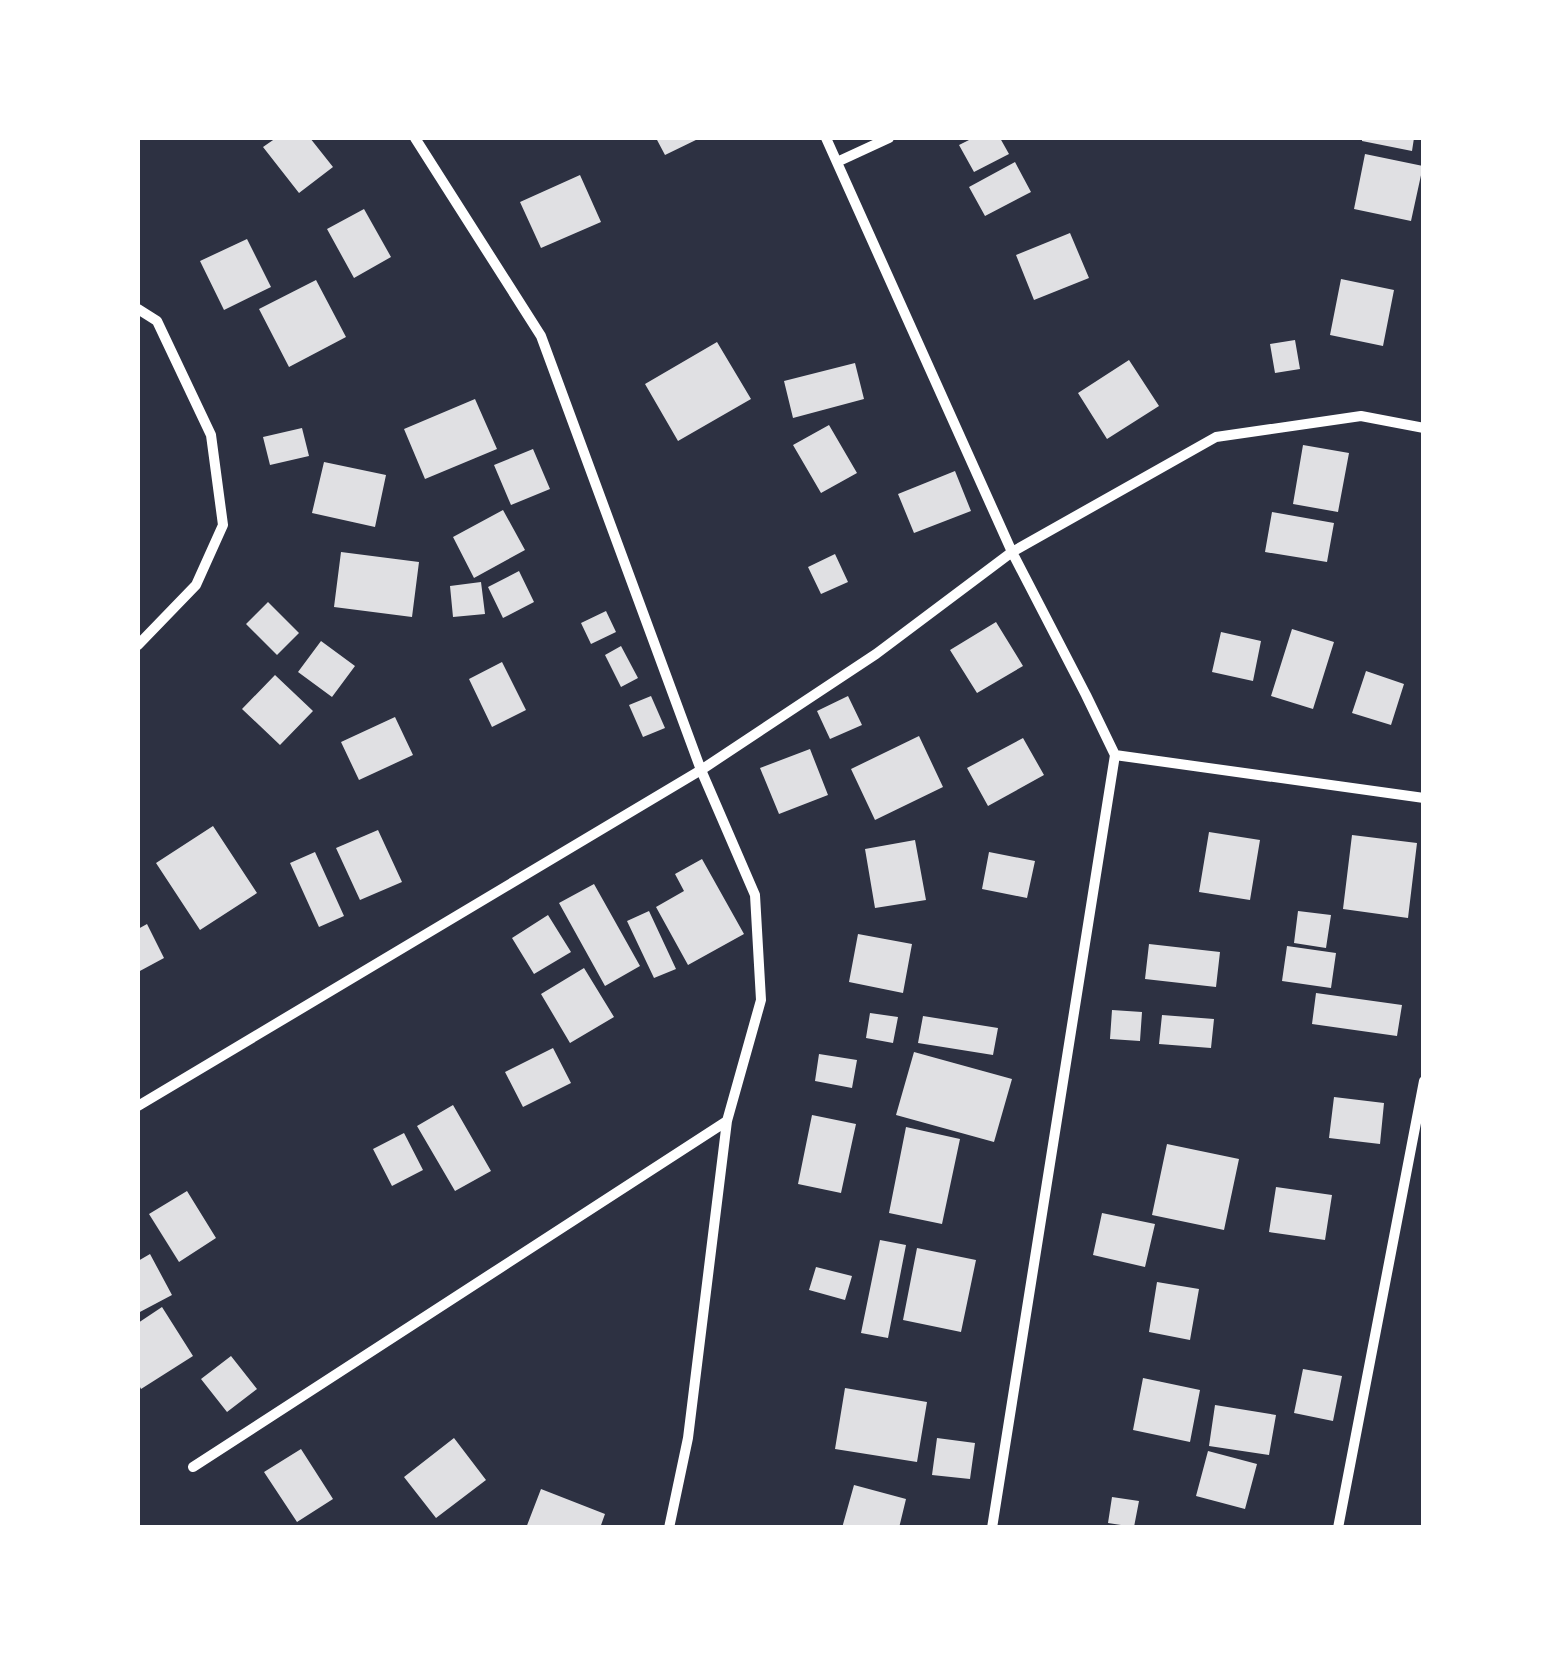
<svg xmlns="http://www.w3.org/2000/svg" width="1561" height="1665" viewBox="0 0 1561 1665" font-family="'Asap Condensed',sans-serif">
<style>
.building{fill:#e0e0e3}
.lines{fill:none;stroke-linecap:round;stroke-linejoin:round}
.minor{stroke:#fff;stroke-width:10}
</style>
<rect width="100%" height="100%" fill="#2d3142"/>
<path class="building" d="M276 138H310L333 167 299 193 263 147Z
M656 138H700L665 155Z
M973 138H1000L1009 154 974 172 959 145Z
M1362 138H1414L1412 151 1362 141Z
M1365 154 1423 166 1411 221 1354 209Z
M1015 162 1031 192 985 216 969 187Z
M580 175 601 222 541 248 520 202Z
M364 209 391 257 354 278 327 229Z
M1070 233 1089 278 1034 300 1016 255Z
M247 239 271 287 224 310 200 261Z
M1341 279 1394 290 1383 346 1330 335Z
M316 280 346 337 289 367 259 309Z
M1295 340 1300 369 1275 373 1270 344Z
M717 342 751 399 678 441 645 384Z
M1129 360 1159 406 1107 439 1078 393Z
M855 363 864 399 793 418 784 381Z
M475 399 497 449 425 479 404 429Z
M829 425 857 473 821 493 793 445Z
M302 428 309 456 270 465 263 437Z
M1303 445 1349 453 1338 512 1293 504Z
M533 449 550 489 511 505 494 465Z
M324 462 386 475 375 527 312 513Z
M955 471 971 511 914 533 898 494Z
M503 510 525 550 474 578 453 537Z
M1272 512 1334 523 1327 562 1265 552Z
M341 552 419 562 412 617 334 607Z
M835 554 848 582 821 594 808 567Z
M519 571 534 602 503 618 488 587Z
M481 582 485 614 453 617 450 586Z
M268 602 299 633 277 655 246 624Z
M606 611 616 632 591 644 581 623Z
M996 622 1023 666 977 693 950 650Z
M1292 629 1334 642 1313 709 1271 696Z
M1221 632 1261 641 1253 681 1212 672Z
M321 641 355 666 332 697 298 672Z
M621 646 638 678 621 687 605 655Z
M502 662 526 710 492 727 469 679Z
M1366 671 1404 684 1391 725 1352 713Z
M275 675 313 711 280 745 242 709Z
M651 696 665 728 643 737 629 705Z
M848 696 862 725 830 739 817 711Z
M395 717 413 755 359 780 341 742Z
M919 736 943 787 875 820 851 769Z
M1023 738 1044 775 988 806 967 768Z
M810 749 828 795 779 814 760 768Z
M213 826 257 893 200 930 156 863Z
M378 830 402 882 360 900 336 848Z
M1209 832 1260 840 1250 900 1199 892Z
M1352 835 1417 843 1408 918 1343 909Z
M915 840 926 900 875 908 865 849Z
M315 852 344 916 319 927 290 863Z
M989 852 1035 861 1027 898 982 889Z
M702 859 744 934 688 965 656 907 684 891 675 874Z
M594 884 640 966 605 986 559 903Z
M649 911 676 969 654 978 627 921Z
M1298 911 1331 915 1326 948 1294 943Z
M548 915 571 952 534 974 512 938Z
M147 924 164 958 138 972V929Z
M858 934 912 944 903 993 849 982Z
M1149 944 1220 952 1216 987 1145 979Z
M1287 946 1336 953 1331 988 1282 981Z
M584 968 614 1017 570 1043 541 994Z
M1316 993 1402 1005 1397 1036 1312 1024Z
M1112 1010 1142 1012 1140 1041 1110 1039Z
M870 1013 898 1017 893 1043 866 1038Z
M1162 1015 1214 1019 1211 1048 1159 1044Z
M923 1016 998 1028 993 1055 918 1043Z
M553 1048 571 1083 523 1107 505 1072Z
M914 1052 1012 1079 994 1142 896 1115Z
M819 1054 857 1060 852 1088 815 1081Z
M1334 1097 1384 1103 1380 1144 1329 1138Z
M453 1105 491 1171 455 1191 417 1126Z
M812 1115 856 1124 841 1193 798 1184Z
M906 1127 960 1139 942 1224 889 1213Z
M404 1133 423 1170 392 1186 373 1149Z
M1167 1144 1239 1159 1224 1230 1152 1215Z
M1276 1187 1332 1195 1325 1240 1269 1232Z
M187 1191 216 1238 179 1262 149 1214Z
M1102 1213 1155 1224 1145 1267 1093 1255Z
M880 1240 906 1245 888 1338 861 1333Z
M917 1248 976 1260 961 1332 903 1320Z
M150 1254 172 1295 138 1313V1261Z
M816 1267 852 1276 845 1300 809 1290Z
M1157 1282 1199 1289 1190 1340 1149 1332Z
M162 1307 193 1356 141 1389 138 1383V1323Z
M231 1356 257 1389 227 1412 201 1379Z
M1303 1369 1342 1376 1333 1421 1294 1413Z
M1143 1378 1200 1390 1190 1442 1133 1430Z
M845 1388 927 1402 917 1462 835 1449Z
M1215 1405 1276 1415 1269 1455 1209 1446Z
M454 1438 486 1480 436 1518 404 1477Z
M937 1438 975 1443 970 1479 932 1475Z
M301 1449 333 1499 297 1522 264 1472Z
M1208 1451 1257 1464 1245 1509 1196 1496Z
M854 1485 906 1499 899 1528H842Z
M541 1489 605 1514 600 1528H526Z
M1112 1497 1139 1501 1134 1527 1108 1523Z"/>
<g class="lines">
<path class="minor" d="M415 138 541 336 701 770 755 895 761 1000 727 1121 688 1438 669 1528
M826 138 1012 552 1086 695 1115 755 992 1528
M837 162 889 138
M138 309 157 321 211 435 223 525 196 585 138 645
M1115 755 1424 798
M138 1106 701 770 876 654 1012 552 1216 437 1361 416 1424 428
M193 1467 727 1121
M1338 1528 1424 1081"/>
</g>
<rect width="1561" height="1665" fill="none" stroke="#ffffff" stroke-width="280"/>
</svg>
